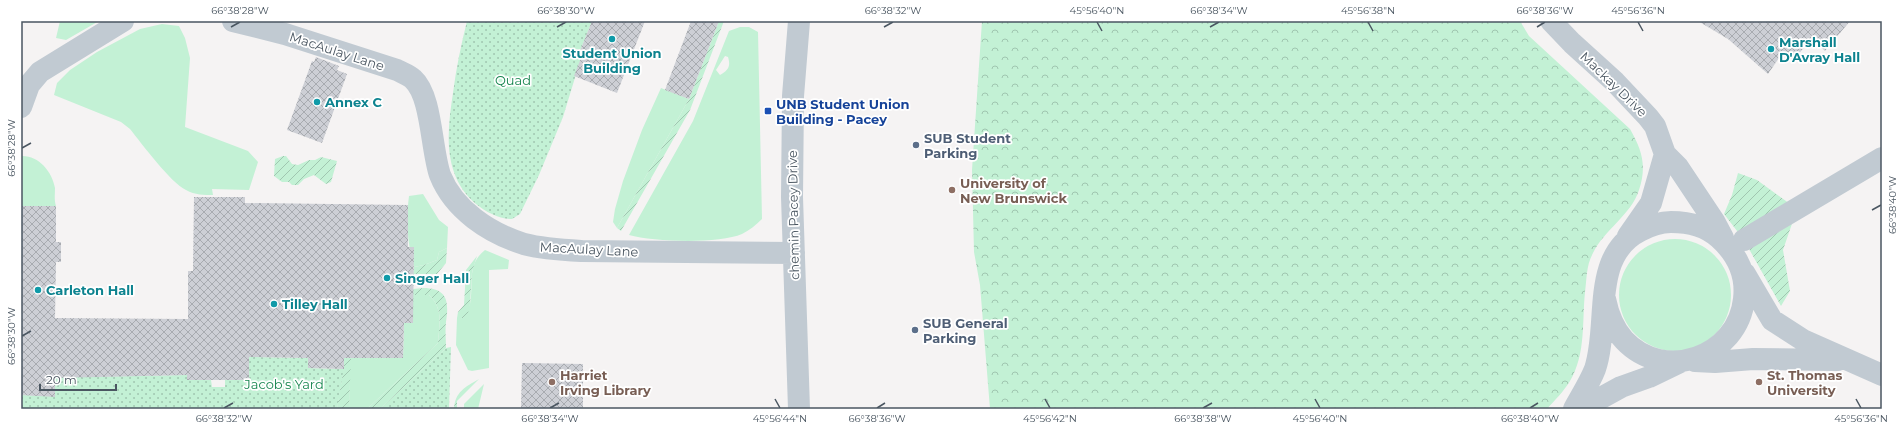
<svg xmlns="http://www.w3.org/2000/svg" width="1903" height="430" viewBox="0 0 1903 430" font-family="Montserrat,sans-serif">
<style>
.grass{fill:#c3f1d5;fill-rule:evenodd}
.forest{fill:url(#forest-crowns)}
.park{fill:url(#park-dots)}
.garden{fill:url(#garden-furrows)}
.building{fill:url(#building-cross-hatch)}
.lines{fill:none;stroke-linecap:round;stroke-linejoin:round}
.street{stroke:#c1cad2;stroke-width:22}
.ticks{fill:none;stroke:#4a5661;stroke-width:1.5}
.culture-dot{fill:#0f9aa8;stroke:#fff;stroke-width:1.5}
.transit-dot{fill:#1a4fb4;stroke:#fff;stroke-width:1.5}
.service-dot{fill:#5c6f8a;stroke:#fff;stroke-width:1.5}
.education-dot{fill:#8d6e63;stroke:#fff;stroke-width:1.5}
.labels{text-anchor:middle;stroke-width:3.5;stroke-linejoin:round;paint-order:stroke}
.culture-label{font-size:13px;font-weight:bold;fill:#0d838f;stroke:#fff;text-anchor:start}
.street-label{font-size:13px;fill:#4a5661;stroke:#fff}
.park-label{font-size:13px;fill:#17864f;stroke:#fff}
.transit-label{font-size:13px;font-weight:bold;fill:#164399;stroke:#fff;text-anchor:start}
.service-label{font-size:13px;font-weight:bold;fill:#4e5e75;stroke:#fff;text-anchor:start}
.education-label{font-size:13px;font-weight:bold;fill:#785e54;stroke:#fff;text-anchor:start}
.neatline{fill:none;stroke:#4a5661;stroke-width:1.5}
.ticks-label{font-size:10px;text-anchor:middle;fill:#4a5661}
</style>
<defs>
<pattern id="forest-crowns" width="20" height="18" patternUnits="userSpaceOnUse"><rect width="20" height="18" fill="#c3f1d5"/><path d="M2 6a3 3 0 1 1 6 0M12 15a3 3 0 1 1 6 0" fill="none" stroke="#a0c6b0"/></pattern>
<pattern id="park-dots" width="8" height="8" patternUnits="userSpaceOnUse"><rect width="8" height="8" fill="#c3f1d5"/><path d="M2 2h.1M6 6h.1" fill="none" stroke="#a0c6b0" stroke-width="1.8" stroke-linecap="round"/></pattern>
<pattern id="garden-furrows" width="10" height="10" patternUnits="userSpaceOnUse"><rect width="10" height="10" fill="#c3f1d5"/><path d="M-1 1l2-2M0 10L10 0M9 11l2-2" fill="none" stroke="#a0c6b0"/></pattern>
<pattern id="building-cross-hatch" width="8" height="8" patternUnits="userSpaceOnUse"><rect width="8" height="8" fill="#cdcfd5"/><path d="M0 0l8 8M0 8l8-8" fill="none" stroke="#a8abb0"/></pattern>
</defs>
<rect width="100%" height="100%" fill="#f5f3f3"/>
<path class="grass" d="M60 21H99L66 40 56 38Z
M162 24 179 26 185 38 190 58 185 127 248 151 258 162 249 190 212 189 213 195C204 195 195 195 186 190 171 183 142 144 130 129L121 122 54 95 57 83 70 70 97 52 140 29Z
M740 27H749L758 32 762 219C756 225 750 230 742 234 719 244 654 242 629 235L693 121 729 31ZM725 56 728 57C731 67 728 70 720 75L716 70Z
M661 88 689 99 617 228 613 222 615 209 623 181 642 130Z
M21 156C38 155 52 171 55 188 55 194 54 200 56 206H21Z
M423 194 439 220 448 227 447 248 439 252 437 260 424 265 414 267C407 244 406 219 409 196Z
M1619 295a56 56 0 1 1 112 0a56 56 0 1 1-112 0Z
M485 250 509 260 508 269 489 270V368L472 371 468 370 456 345 457 318H463C465 314 468 309 470 304 474 284 466 265 485 250Z
M413 295H429C444 309 439 325 438 343L368 408H349L350 358H403L404 323H413Z
M484 384 478 409H464V404Z"/>
<path class="forest" d="M982 21H1520L1529 36 1630 129C1642 150 1647 166 1639 190 1631 215 1604 230 1593 253 1586 266 1587 278 1585 292 1582 322 1586 354 1570 381 1564 391 1555 400 1547 409H990L980 285 974 252 972 170Z"/>
<path class="park" d="M467 21H592L578 56 581 58 563 117 539 175 520 214 512 219C499 219 486 212 476 204 442 175 447 132 453 93 456 69 461 45 467 21Z
M451 347 449 409H380L446 348Z
M249 357 308 358V368L344 369 337 409H21V395L55 396V373L77 377 187 375 188 380H211L212 387H225V380H249Z"/>
<path class="garden" d="M719 21H724L690 110 621 231 617 228 689 99Z
M283 156H286L292 164 298 165 309 160H315L321 157 337 161 331 182 326 184 314 175 304 179 298 185H292L289 182H282L274 176 275 159Z
M1738 173 1757 180 1797 209 1783 250 1790 291 1781 306 1744 240 1724 214 1732 195Z
M447 248 446 263 437 274H413L414 267 424 265 437 260 439 252Z
M477 256 472 272 470 304 468 313 463 318H457L458 312 464 305 466 270Z
M423 288C448 288 449 302 446 322 445 330 446 340 446 348L380 409H361L368 408 438 343C439 325 444 309 429 295H413V289Z
M344 358H351L349 408 351 409H337C339 391 344 375 344 358Z
M479 379 457 401V409H454C455 392 465 387 479 379Z"/>
<path class="building" d="M592 21H645L617 93 574 76 581 58 578 56Z
M691 21H719L689 99 665 90Z
M1698 21H1850L1825 51 1812 39 1793 60 1783 52 1768 74 1728 39Z
M316 57 339 66 337 70 347 74 322 143 287 130 312 61 314 62Z
M194 197H245V203L408 205V247H414L413 323H404L403 358H344V369L308 368V358L249 357V380H187V375L55 378V397L21 395V206H56V242H61V262H56L55 318 188 319V271H193Z
M522 363 583 364V409H521Z"/>
<g class="lines">
<path class="street" d="M233 21 285 34 397 70C403 73 409 75 413 79 432 96 431 149 440 175 454 210 489 233 524 244 543 249 563 250 582 251L794 253
M1551 21 1572 43 1615 82 1648 117 1655 126 1665 154 1678 167 1714 221 1723 238
M21 107 29 85 40 72 123 21
M1628 236 1651 203 1665 154
M1744 240 1882 158
M1745 274 1772 320 1803 340 1882 375
M1695 361 1715 362 1753 359 1838 360
M799 409 792 197 793 96 799 21
M1574 409C1581 396 1590 382 1595 369 1610 325 1590 256 1640 231 1649 226 1660 222 1671 222 1688 222 1706 226 1719 238 1737 254 1747 274 1744 299 1738 357 1664 383 1624 340 1613 328 1608 314 1605 299
M1581 409 1621 387 1649 377 1680 362"/>
</g>
<path class="ticks" d="M1097 22 1102 31M1368 22 1373 31M1638 22 1643 31M231 27 240 22M557 27 566 22M884 27 893 22M1210 27 1219 22M1537 27 1545 22M22 148 31 143M1872 210 1881 205M22 336 31 331M775 399 780 408M1045 399 1050 408M1315 399 1320 408M1856 399 1861 408M224 408 233 403M550 408 559 403M877 408 885 403M1203 408 1212 403M1530 408 1538 403"/>
<g class="culture-dot">
<circle cx="612" cy="39" r="4"/>
<circle cx="1771" cy="49" r="4"/>
<circle cx="317" cy="102" r="4"/>
<circle cx="387" cy="278" r="4"/>
<circle cx="38" cy="290" r="4"/>
<circle cx="274" cy="304" r="4"/>
</g>
<rect class="transit-dot" x="764" y="107" width="8" height="8" rx="2"/>
<g class="service-dot">
<circle cx="916" cy="145" r="4"/>
<circle cx="915" cy="330" r="4"/>
</g>
<g class="education-dot">
<circle cx="952" cy="190" r="4"/>
<circle cx="552" cy="382" r="4"/>
<circle cx="1759" cy="382" r="4"/>
</g>
<g class="labels">
<g class="culture-label">
<text x="1779" y="47">Marshall<tspan x="1779" dy="15">D'Avray Hall</tspan></text>
<text x="612" y="58" text-anchor="middle">Student Union<tspan x="612" dy="15">Building</tspan></text>
<text x="325" y="107">Annex C</text>
<text x="395" y="283">Singer Hall</text>
<text x="46" y="295">Carleton Hall</text>
<text x="282" y="309">Tilley Hall</text>
</g>
<g class="street-label">
<text transform="translate(337 51) rotate(18)" y="5">MacAulay Lane</text>
<text transform="translate(1614 84) rotate(44)" y="5">Mackay Drive</text>
<text transform="translate(793 215) rotate(-91)" y="5">chemin Pacey Drive</text>
<text transform="translate(589 249) rotate(3)" y="5">MacAulay Lane</text>
</g>
<g class="park-label">
<text x="513" y="85">Quad</text>
<text x="284" y="389">Jacob's Yard</text>
</g>
<g class="transit-label">
<text x="776" y="109">UNB Student Union<tspan x="776" dy="15">Building - Pacey</tspan></text>
</g>
<g class="service-label">
<text x="924" y="143">SUB Student<tspan x="924" dy="15">Parking</tspan></text>
<text x="923" y="328">SUB General<tspan x="923" dy="15">Parking</tspan></text>
</g>
<g class="education-label">
<text x="960" y="188">University of<tspan x="960" dy="15">New Brunswick</tspan></text>
<text x="560" y="380">Harriet<tspan x="560" dy="15">Irving Library</tspan></text>
<text x="1767" y="380">St. Thomas<tspan x="1767" dy="15">University</tspan></text>
</g>
</g>
<rect width="1903" height="430" fill="none" stroke="#ffffff" stroke-width="44"/>
<path d="M40 384v6h76v-6" fill="none" stroke="#4a5661" stroke-width="2"/>
<text x="46" y="384" font-size="12" fill="#4a5661" stroke="#ffffff" stroke-width="3" paint-order="stroke">20 m</text>
<rect x="22" y="22" width="1859" height="386" class="neatline"/>
<g class="ticks-label">
<text x="240" y="14">66°38'28"W</text>
<text x="566" y="14">66°38'30"W</text>
<text x="893" y="14">66°38'32"W</text>
<text x="1097" y="14">45°56'40"N</text>
<text x="1219" y="14">66°38'34"W</text>
<text x="1368" y="14">45°56'38"N</text>
<text x="1545" y="14">66°38'36"W</text>
<text x="1638" y="14">45°56'36"N</text>
<text transform="translate(11 148) rotate(-90)" y="4">66°38'28"W</text>
<text transform="translate(1892 205) rotate(-90)" y="4">66°38'40"W</text>
<text transform="translate(11 336) rotate(-90)" y="4">66°38'30"W</text>
<text x="224" y="422">66°38'32"W</text>
<text x="550" y="422">66°38'34"W</text>
<text x="780" y="422">45°56'44"N</text>
<text x="877" y="422">66°38'36"W</text>
<text x="1050" y="422">45°56'42"N</text>
<text x="1203" y="422">66°38'38"W</text>
<text x="1320" y="422">45°56'40"N</text>
<text x="1530" y="422">66°38'40"W</text>
<text x="1861" y="422">45°56'36"N</text>
</g>
</svg>
